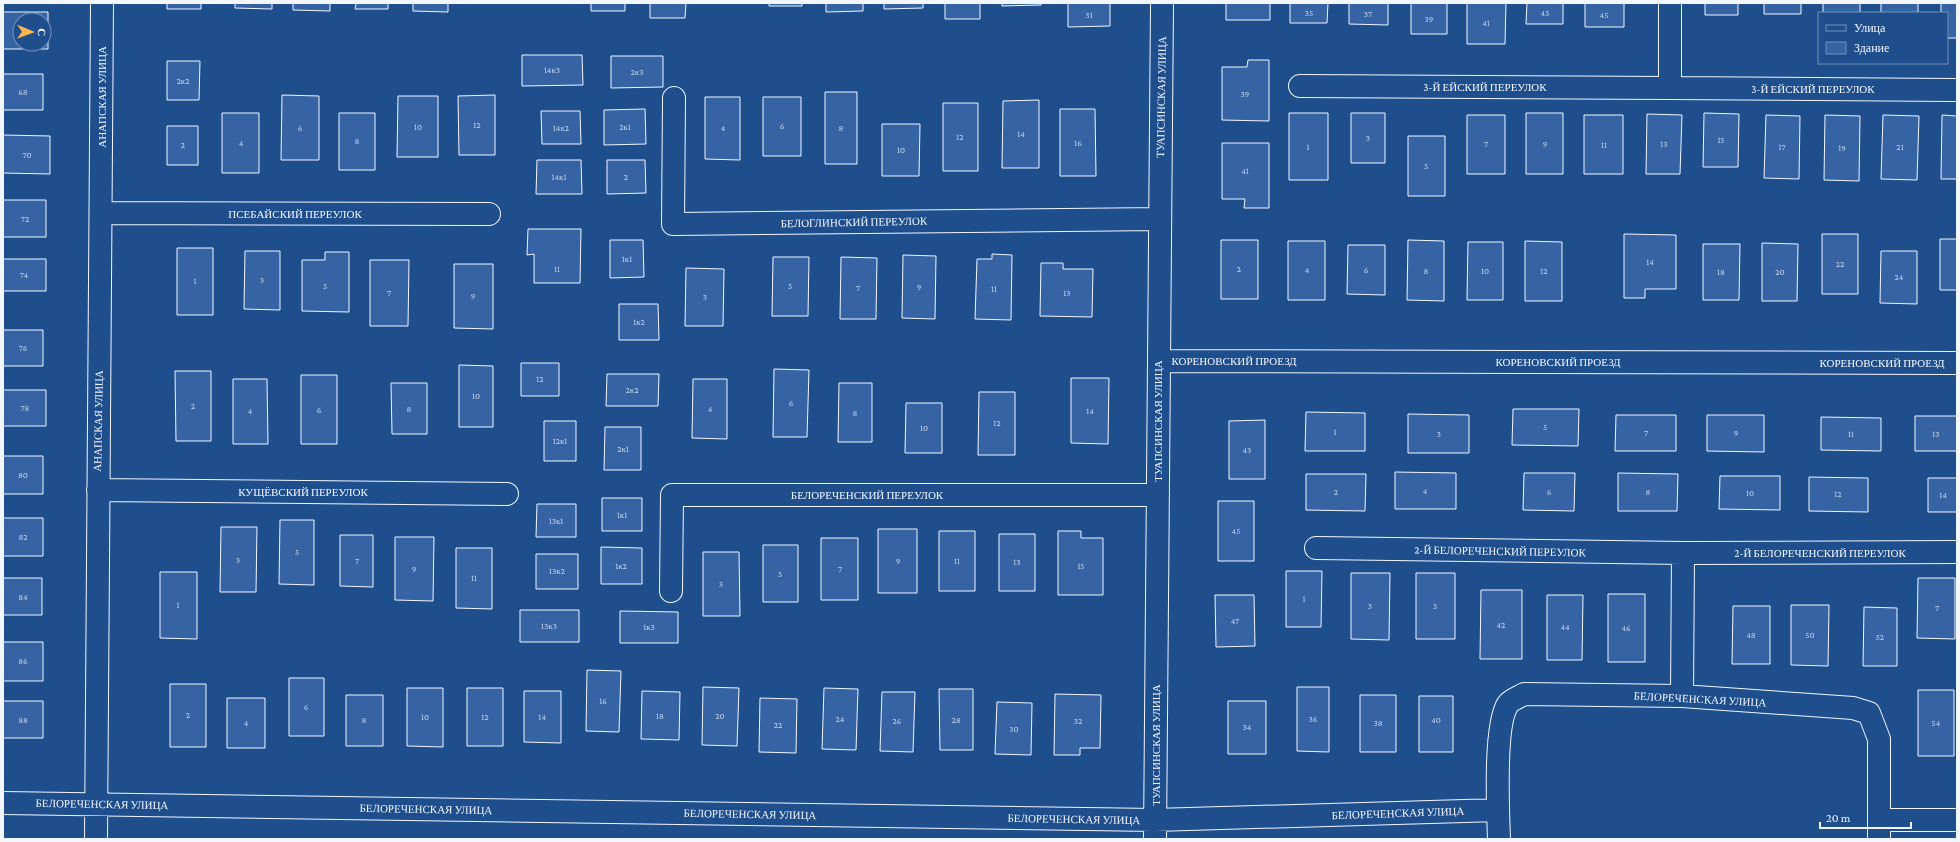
<svg xmlns="http://www.w3.org/2000/svg" width="1960" height="842" viewBox="0 0 1960 842" font-family="'Crimson Pro',serif">
<style>
.building{fill:#3563a3;stroke:#f2f6ff;fill-rule:evenodd}
.lines{fill:none;stroke-linecap:round;stroke-linejoin:round}
.street-casing{stroke:#f2f6ff;stroke-width:24}
.street{stroke:#1f4e8c;stroke-width:22}
.labels{text-anchor:middle;stroke-width:3;stroke-linejoin:round;paint-order:stroke}
.number-label{font-size:9px;fill:#c3d1e8}
.street-label{font-size:11px;fill:#f2f6ff;stroke:#1f4e8c}
</style>
<rect width="100%" height="100%" fill="#1f4e8c"/>
<path class="building" d="M167 3H201V9H167Z
M235 3H272V9L235 8Z
M293 3H330V11L293 10Z
M356 3H388V9H355Z
M413 3H448V12L413 11Z
M591 3H625V11H591Z
M650 3H686L685 18H650Z
M769 3H802V6H769Z
M826 3H863V11L826 12Z
M884 3H923V8L884 9Z
M945 3H980V19H945Z
M1002 3H1041V5L1002 6Z
M1068 3H1110V26L1068 27Z
M1226 3H1270V20H1226Z
M1290 3H1328L1327 23H1290Z
M1349 3H1388V25L1349 24Z
M1411 3H1447V34H1411Z
M1467 3H1506L1505 44H1467Z
M1527 3H1563V24H1526Z
M1585 3H1624V27H1585Z
M1705 3H1738V15H1705Z
M1764 3H1801V14H1764Z
M1823 3H1860V13H1823Z
M1881 3H1918V13H1881Z
M1941 3H1957V38H1947V13H1941Z
M3 12H48V49H3ZM20 20H44V44H20Z
M522 55H582L583 85 522 86Z
M611 56H663V87L611 88Z
M1248 60H1269V121L1222 120V67H1247Z
M167 61H200L199 100H167Z
M3 74H43V110H3Z
M825 92H857V164H825Z
M282 95 319 96V160H281Z
M495 95V155H459L458 96Z
M398 96H438V157H397Z
M705 97H740V160L705 159Z
M763 97H801V156H763Z
M1039 100V168H1002L1003 101Z
M943 103H978V171H943Z
M645 109 646 144 604 145V110Z
M1060 109H1095L1096 176H1060Z
M541 111H580L581 144H542Z
M222 113H259V173H222Z
M339 113H375V170H339Z
M1289 113H1328V180H1289Z
M1351 113H1385V163H1351Z
M1526 113H1563V174H1526Z
M1704 113 1739 114 1738 167H1703Z
M1647 114 1682 115 1680 174H1646Z
M1467 115H1505V174H1467Z
M1584 115H1623V174H1584Z
M1766 115 1800 116 1799 179 1764 178Z
M1825 115 1860 116 1859 181 1824 180Z
M1883 115 1919 116 1917 180 1881 179Z
M1942 115 1957 116V179H1941Z
M882 124H920L919 176H882Z
M167 126H198V165H167Z
M3 135 50 136V174L3 173Z
M1408 136H1445V196H1408Z
M1222 143H1269V208H1244L1245 199H1222Z
M537 160H581L582 194H536Z
M607 160H645L646 193 607 194Z
M3 200H46V237H3Z
M528 229H581L580 283H534V254L527 255Z
M1624 234 1676 235V289H1645V298H1624Z
M1822 234H1858V294H1822Z
M1940 239H1957V290H1940Z
M610 240H643L644 277 610 278Z
M1221 240H1258V299H1221Z
M1408 240 1444 241V301L1407 300Z
M1288 241H1325V300H1288Z
M1525 241 1562 242V301H1525Z
M1468 242H1503V300H1467Z
M1762 243 1798 244 1797 301H1762Z
M1703 244H1740L1739 300H1703Z
M1348 245H1385V295L1347 294Z
M177 248H213V315H177Z
M245 251H280V310L244 309Z
M1881 251H1917V304L1880 303Z
M325 252H349V312L302 311V260H325Z
M992 254 1012 255 1011 320 975 319 977 259H992Z
M903 255 936 256 935 319 902 318Z
M773 257H809L808 316H772Z
M841 257 877 258 876 319H840Z
M3 259H46V291H3Z
M370 260H409L408 326H370Z
M1041 263H1063V269H1093L1092 317 1040 316Z
M454 264H493V329L454 328Z
M686 268 724 269 723 326H685Z
M619 304H658L659 340H619Z
M3 330H43V366H3Z
M521 363H559V396H521Z
M459 365 493 366V427H459Z
M774 369 809 370 807 437H773Z
M175 371H211V441H176Z
M607 374H659L658 406H606Z
M301 375H337V444H301Z
M1071 378H1109L1108 444 1071 443Z
M233 379H267L268 444H233Z
M693 379H727V439L692 438Z
M391 383H427V434H392Z
M839 383H872V442H838Z
M3 390H46V426H3Z
M979 392H1015V455H978Z
M906 403H942V453H905Z
M1513 409H1579L1578 446 1512 445Z
M1306 412 1365 413V451H1305Z
M1408 414 1469 415V453H1408Z
M1616 415H1676V451H1615Z
M1707 415H1764V452L1707 451Z
M1915 416H1957V451H1915Z
M1821 417 1881 418V451L1821 450Z
M1265 420V479H1229V421Z
M544 421H576V461H544Z
M605 427H641V470H604Z
M3 456H43V494H3Z
M1395 472 1456 473V509H1395Z
M1524 473H1575L1574 511 1523 510Z
M1618 473 1678 474 1677 511H1618Z
M1306 474H1366L1365 511 1306 510Z
M1720 476H1780V510L1719 509Z
M1809 477 1868 478V512L1809 511Z
M1928 478H1957V512H1928Z
M602 498H642V531H602Z
M1218 501H1254V561H1218Z
M537 504H576V537H536Z
M3 518H43V556H3Z
M280 520H314V585L279 584Z
M221 527H257L256 592H220Z
M878 529H917V593H878Z
M939 531H975V591H939Z
M1058 531H1081V538H1103V595H1058Z
M999 534H1035V591H999Z
M340 535H373V587L340 586Z
M395 537H434L433 601 395 600Z
M821 538H858V600H821Z
M763 545H798V602H763Z
M601 547 642 548V584H601Z
M456 548H492V609L456 608Z
M703 552H739L740 616H703Z
M536 554H578V589H536Z
M1286 571H1322L1321 627H1286Z
M160 572H197V639L160 638Z
M1351 573H1390L1389 640 1351 639Z
M1416 573H1455V639H1416Z
M3 578H42V615H3Z
M1918 578H1955V639L1917 638Z
M1481 590H1522V659H1480Z
M1608 594H1645V662H1608Z
M1215 595H1254L1255 646 1216 647Z
M1547 595H1583L1582 660H1547Z
M1791 605H1829L1828 666 1791 665Z
M1733 606H1770V664H1732Z
M1864 607 1897 608V666H1863Z
M520 610H579V642H520Z
M620 611 678 612V643H620Z
M3 642H43V681H3Z
M587 670 621 671 619 732 586 731Z
M289 678H324V736H289Z
M170 684H206V747H170Z
M703 687 739 688 737 746 702 745Z
M1297 687H1329V752L1297 751Z
M407 688H443V747L407 746Z
M467 688H503V746H467Z
M824 688 858 689 856 750 822 749Z
M939 689H973V750H940Z
M1918 690H1954V756H1918Z
M524 691H561V743L524 742Z
M642 691 680 692 679 740 641 739Z
M882 692H915L913 752 880 751Z
M1055 694 1101 695 1100 748H1080V755H1054Z
M346 695H383V746H346Z
M1360 695H1396V752H1360Z
M1419 696H1453V752H1419Z
M227 698H265V748H227Z
M760 698 797 699 796 753 759 752Z
M3 701H43V738H3Z
M1228 701H1266V754H1228Z
M997 702 1032 703 1031 755 995 754Z"/>
<g class="lines">
<defs>
<path id="street" d="M1670 3V88L1957 90
M1300 86 1670 88
M674 98 673 224 1159 219
M101 213 489 214
M1159 361 1957 363
M98 490 507 494
M1316 548 1683 553 1957 552
M671 591 672 495H1158
M1682 696 1683 553
M3 803 1155 820 1498 810
M1879 820H1957
M96 839 102 3
M1155 839 1162 3
M1499 839C1498 812 1494 724 1508 704 1511 700 1519 697 1524 694L1682 696 1853 708 1869 713 1879 739V839"/>
</defs>
<use href="#street" class="street-casing"/>
<use href="#street" class="street"/>
</g>
<g class="labels">
<g class="number-label">
<text x="1309" y="16">35</text>
<text x="1545" y="16">43</text>
<text x="1368" y="17">37</text>
<text x="1089" y="18">31</text>
<text x="1604" y="18">45</text>
<text x="1429" y="22">39</text>
<text x="1486" y="26">41</text>
<text x="552" y="73">14к3</text>
<text x="637" y="75">2к3</text>
<text x="183" y="84">2к2</text>
<text x="23" y="95">68</text>
<text x="1245" y="97">39</text>
<text x="477" y="128">12</text>
<text x="782" y="129">6</text>
<text x="418" y="130">10</text>
<text x="625" y="130">2к1</text>
<text x="300" y="131">6</text>
<text x="561" y="131">14к2</text>
<text x="723" y="131">4</text>
<text x="841" y="131">8</text>
<text x="1021" y="137">14</text>
<text x="960" y="140">12</text>
<text x="1368" y="141">3</text>
<text x="1721" y="143">15</text>
<text x="357" y="144">8</text>
<text x="241" y="146">4</text>
<text x="1078" y="146">16</text>
<text x="1486" y="147">7</text>
<text x="1545" y="147">9</text>
<text x="1664" y="147">13</text>
<text x="183" y="148">2</text>
<text x="1604" y="148">11</text>
<text x="1308" y="150">1</text>
<text x="1782" y="150">17</text>
<text x="1900" y="150">21</text>
<text x="1842" y="151">19</text>
<text x="901" y="153">10</text>
<text x="27" y="158">70</text>
<text x="1426" y="169">5</text>
<text x="1245" y="174">41</text>
<text x="559" y="180">14к1</text>
<text x="626" y="180">2</text>
<text x="25" y="222">72</text>
<text x="627" y="262">1к1</text>
<text x="1650" y="265">14</text>
<text x="1840" y="267">22</text>
<text x="557" y="272">11</text>
<text x="1239" y="272">2</text>
<text x="1307" y="273">4</text>
<text x="1366" y="273">6</text>
<text x="1426" y="274">8</text>
<text x="1485" y="274">10</text>
<text x="1544" y="274">12</text>
<text x="1721" y="275">18</text>
<text x="1780" y="275">20</text>
<text x="24" y="278">74</text>
<text x="1899" y="280">24</text>
<text x="262" y="283">3</text>
<text x="195" y="284">1</text>
<text x="325" y="289">5</text>
<text x="790" y="289">5</text>
<text x="919" y="290">9</text>
<text x="858" y="291">7</text>
<text x="994" y="292">11</text>
<text x="389" y="296">7</text>
<text x="1067" y="296">13</text>
<text x="473" y="299">9</text>
<text x="705" y="300">3</text>
<text x="639" y="325">1к2</text>
<text x="23" y="351">76</text>
<text x="540" y="382">12</text>
<text x="632" y="393">2к2</text>
<text x="476" y="399">10</text>
<text x="791" y="406">6</text>
<text x="193" y="409">2</text>
<text x="25" y="411">78</text>
<text x="409" y="412">8</text>
<text x="710" y="412">4</text>
<text x="319" y="413">6</text>
<text x="250" y="414">4</text>
<text x="1090" y="414">14</text>
<text x="855" y="416">8</text>
<text x="997" y="426">12</text>
<text x="1545" y="430">5</text>
<text x="924" y="431">10</text>
<text x="1335" y="435">1</text>
<text x="1646" y="436">7</text>
<text x="1736" y="436">9</text>
<text x="1439" y="437">3</text>
<text x="1851" y="437">11</text>
<text x="1936" y="437">13</text>
<text x="560" y="444">12к1</text>
<text x="623" y="452">2к1</text>
<text x="1247" y="453">43</text>
<text x="23" y="478">80</text>
<text x="1425" y="494">4</text>
<text x="1336" y="495">2</text>
<text x="1549" y="495">6</text>
<text x="1648" y="495">8</text>
<text x="1750" y="496">10</text>
<text x="1838" y="497">12</text>
<text x="1943" y="498">14</text>
<text x="622" y="518">1к1</text>
<text x="556" y="524">13к1</text>
<text x="1236" y="534">45</text>
<text x="23" y="540">82</text>
<text x="297" y="555">5</text>
<text x="238" y="563">3</text>
<text x="357" y="564">7</text>
<text x="898" y="564">9</text>
<text x="957" y="564">11</text>
<text x="1017" y="565">13</text>
<text x="621" y="569">1к2</text>
<text x="1081" y="569">15</text>
<text x="414" y="572">9</text>
<text x="840" y="572">7</text>
<text x="557" y="574">13к2</text>
<text x="780" y="577">5</text>
<text x="474" y="581">11</text>
<text x="721" y="587">3</text>
<text x="23" y="600">84</text>
<text x="1304" y="602">1</text>
<text x="178" y="608">1</text>
<text x="1370" y="609">3</text>
<text x="1435" y="609">5</text>
<text x="1937" y="611">7</text>
<text x="1235" y="624">47</text>
<text x="1501" y="628">42</text>
<text x="549" y="629">13к3</text>
<text x="649" y="630">1к3</text>
<text x="1565" y="630">44</text>
<text x="1626" y="631">46</text>
<text x="1751" y="638">48</text>
<text x="1810" y="638">50</text>
<text x="1880" y="640">52</text>
<text x="23" y="664">86</text>
<text x="603" y="704">16</text>
<text x="306" y="710">6</text>
<text x="188" y="718">2</text>
<text x="660" y="719">18</text>
<text x="720" y="719">20</text>
<text x="425" y="720">10</text>
<text x="485" y="720">12</text>
<text x="542" y="720">14</text>
<text x="840" y="722">24</text>
<text x="1313" y="722">36</text>
<text x="23" y="723">88</text>
<text x="364" y="723">8</text>
<text x="956" y="723">28</text>
<text x="1436" y="723">40</text>
<text x="897" y="724">26</text>
<text x="1078" y="724">32</text>
<text x="246" y="726">4</text>
<text x="1378" y="726">38</text>
<text x="1936" y="726">54</text>
<text x="778" y="728">22</text>
<text x="1247" y="730">34</text>
<text x="1014" y="732">30</text>
</g>
<g class="street-label">
<text x="1485" y="91">3-Й ЕЙСКИЙ ПЕРЕУЛОК</text>
<text x="1813" y="93">3-Й ЕЙСКИЙ ПЕРЕУЛОК</text>
<text transform="translate(102 97) rotate(-90)" y="4">АНАПСКАЯ УЛИЦА</text>
<text transform="translate(1161 97) rotate(-89)" y="4">ТУАПСИНСКАЯ УЛИЦА</text>
<text x="295" y="218">ПСЕБАЙСКИЙ ПЕРЕУЛОК</text>
<text transform="translate(854 222) rotate(-1)" y="4">БЕЛОГЛИНСКИЙ ПЕРЕУЛОК</text>
<text x="1234" y="365">КОРЕНОВСКИЙ ПРОЕЗД</text>
<text x="1558" y="366">КОРЕНОВСКИЙ ПРОЕЗД</text>
<text x="1882" y="367">КОРЕНОВСКИЙ ПРОЕЗД</text>
<text transform="translate(98 421) rotate(-89)" y="4">АНАПСКАЯ УЛИЦА</text>
<text transform="translate(1158 421) rotate(-90)" y="4">ТУАПСИНСКАЯ УЛИЦА</text>
<text x="303" y="496">КУЩЁВСКИЙ ПЕРЕУЛОК</text>
<text x="867" y="499">БЕЛОРЕЧЕНСКИЙ ПЕРЕУЛОК</text>
<text transform="translate(1500 551) rotate(1)" y="4">2-Й БЕЛОРЕЧЕНСКИЙ ПЕРЕУЛОК</text>
<text x="1820" y="557">2-Й БЕЛОРЕЧЕНСКИЙ ПЕРЕУЛОК</text>
<text transform="translate(1700 699) rotate(3)" y="4">БЕЛОРЕЧЕНСКАЯ УЛИЦА</text>
<text transform="translate(1156 745) rotate(-90)" y="4">ТУАПСИНСКАЯ УЛИЦА</text>
<text transform="translate(102 804) rotate(1)" y="4">БЕЛОРЕЧЕНСКАЯ УЛИЦА</text>
<text transform="translate(426 809) rotate(1)" y="4">БЕЛОРЕЧЕНСКАЯ УЛИЦА</text>
<text transform="translate(1398 813) rotate(-2)" y="4">БЕЛОРЕЧЕНСКАЯ УЛИЦА</text>
<text transform="translate(750 814) rotate(1)" y="4">БЕЛОРЕЧЕНСКАЯ УЛИЦА</text>
<text transform="translate(1074 819) rotate(1)" y="4">БЕЛОРЕЧЕНСКАЯ УЛИЦА</text>
</g>
</g>
<rect width="1960" height="842" fill="none" stroke="#f2f6ff" stroke-width="8"/>
<rect x="1818" y="12" width="130" height="52" fill="#1f4e8c" stroke="#7391ba"/>
<rect x="1826" y="25" width="20" height="6" fill="#1f4e8c" stroke="#7391ba"/>
<text x="1854" y="32" font-size="12" fill="#f2f6ff">Улица</text>
<rect x="1826" y="42" width="20" height="12" fill="#3563a3" stroke="#7391ba"/>
<text x="1854" y="52" font-size="12" fill="#f2f6ff">Здание</text>
<g transform="translate(32 32) rotate(91)"><circle r="19" fill="#1f4e8c" stroke="#7391ba"/>
<path d="M0-3L7 15L0 10L-7 15Z" fill="#ffb74d"/>
<text y="-6" font-size="11" font-weight="bold" text-anchor="middle" fill="#f2f6ff">С</text>
</g>
<path d="M1820 822v6h91v-6" fill="none" stroke="#f2f6ff" stroke-width="2"/>
<text x="1826" y="822" font-size="12" fill="#f2f6ff" stroke="#1f4e8c" stroke-width="3" paint-order="stroke">20 m</text>
</svg>
